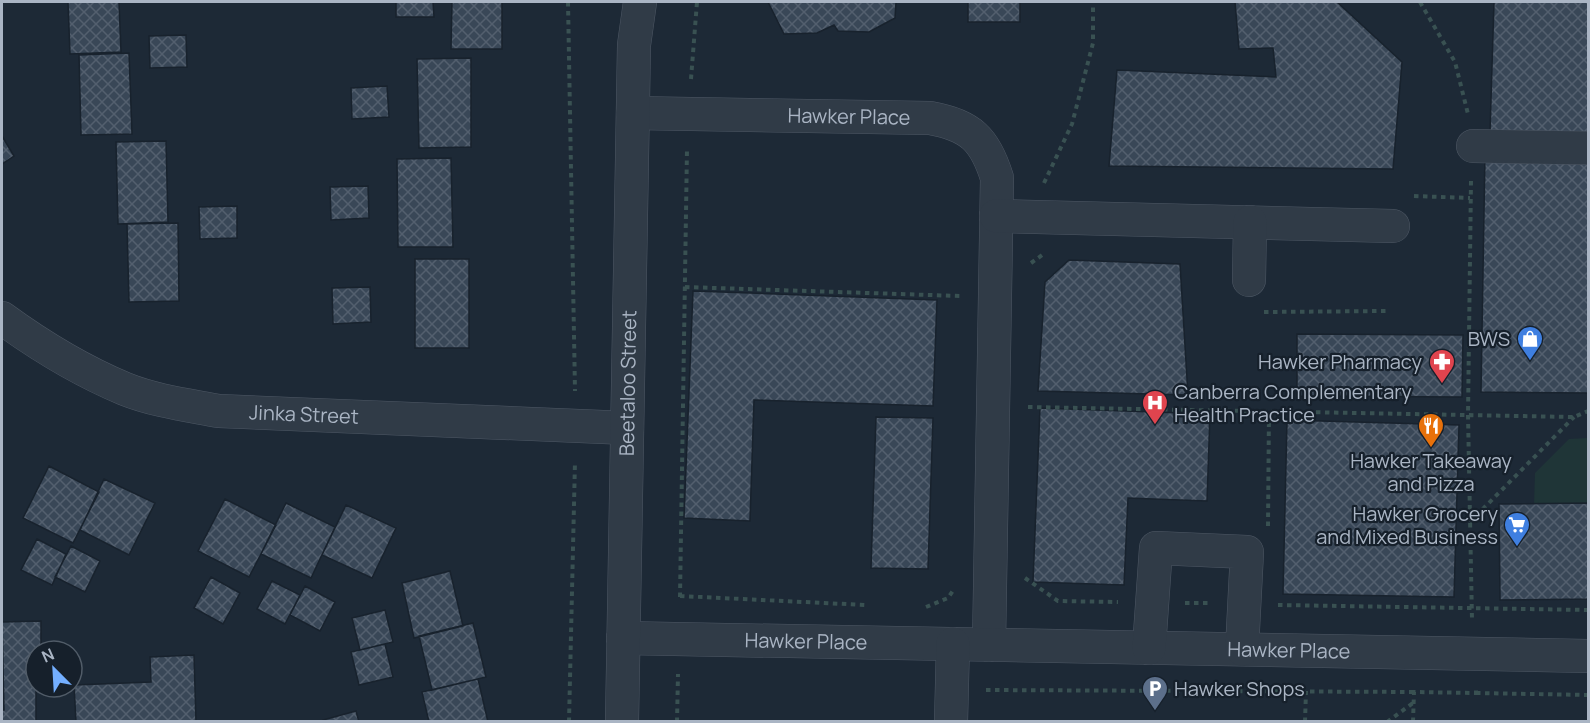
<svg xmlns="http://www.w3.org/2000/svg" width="1590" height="723" viewBox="0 0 1590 723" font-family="Manrope,sans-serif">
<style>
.park{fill:#1f3537}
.building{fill:url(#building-cross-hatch);stroke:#18222d;stroke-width:1.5}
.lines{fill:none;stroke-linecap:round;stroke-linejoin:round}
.minor-casing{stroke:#4e5865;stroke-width:34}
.path{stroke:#395152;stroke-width:4;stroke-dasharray:4.5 4.5;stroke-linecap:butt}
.minor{stroke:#303b47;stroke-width:33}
.labels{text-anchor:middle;stroke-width:4.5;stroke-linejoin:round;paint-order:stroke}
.street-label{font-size:20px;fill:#aab5c4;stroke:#16202b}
.poi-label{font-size:20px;fill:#aab5c4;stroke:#16202b;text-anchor:end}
</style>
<defs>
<pattern id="building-cross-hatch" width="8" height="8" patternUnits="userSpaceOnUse" patternTransform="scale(1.5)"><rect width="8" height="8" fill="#394757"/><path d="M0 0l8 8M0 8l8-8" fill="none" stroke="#535f6e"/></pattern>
</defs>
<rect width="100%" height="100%" fill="#1d2936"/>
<path class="park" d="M1588 438V503L1534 504 1535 473 1569 439Z"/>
<path class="building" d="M68 2H119L121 52 70 54Z
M396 2H433L434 17H396Z
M452 2H502V49H451Z
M768 2H896L895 18 869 32 838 31 834 25 817 33 784 34Z
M968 2H1020V22H968Z
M1235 2H1337L1402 62 1393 169 1109 166 1117 70 1276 77 1273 48 1239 49Z
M1494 2H1588V135L1490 132Z
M186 35 187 67 150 68 149 36Z
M129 53 132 134 81 135 79 55Z
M471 58V147L419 148 417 59Z
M387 86 389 117 352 119 351 88Z
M2 136 14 156 2 164Z
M166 141 168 222 118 224 116 142Z
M1485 153 1588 155V393L1481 392Z
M451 158 453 247H398L397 159Z
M368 186 369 218 331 220 330 187Z
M237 206V238L200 239 199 207Z
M178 223 179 301 129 302 127 224Z
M415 259H469V348H415Z
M1069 260 1180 264 1188 395 1038 391 1045 282Z
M370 287 371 322 333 324 332 288Z
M693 291 937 300 933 406 754 400 750 521 684 518Z
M1297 334 1463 335 1462 397 1297 396Z
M1040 408 1210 414 1207 501 1128 498 1124 585 1033 582Z
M876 417 933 418 928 569 871 568Z
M1287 420 1459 425 1454 597 1283 594Z
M49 466 99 492 73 543 23 518Z
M104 479 155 503 129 555 80 530Z
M225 499 276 525 249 577 198 551Z
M286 503 335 527 311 578 261 554Z
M1588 503V599L1500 600 1499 504Z
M346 505 396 528 372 578 322 555Z
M37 539 66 554 52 585 21 570Z
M71 546 100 561 85 592 55 577Z
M450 571 463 626 414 638 402 583Z
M211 577 240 593 223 624 194 608Z
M272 581 300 595 285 624 257 609Z
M305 586 335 602 320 631 290 615Z
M385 610 393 642 360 650 352 618Z
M41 621V651H36V722H2V710H4L2 622Z
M473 623 486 677 432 690 419 636Z
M385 644 393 677 359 685 351 652Z
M194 655 196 722H76L74 685 151 682 150 657Z
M478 679 488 722H429L422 692Z
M356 711 359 722H323V720Z"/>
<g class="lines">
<defs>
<g id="minor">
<path id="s1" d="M633 113 930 118C970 125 985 139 997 178L989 645"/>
<path d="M1473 146 1588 148"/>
<path d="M996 216 1393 226"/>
<path d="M1249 280 1250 222"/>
<path id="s2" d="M2 318C39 345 82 371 125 389 155 401 187 405 219 411L627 428"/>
<path id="s3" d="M623 638 1588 656"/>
<path d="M1149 648 1156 548 1247 552 1242 649"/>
<path id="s4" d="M622 722 634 45 640 2"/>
<path d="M951 722 953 644"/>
</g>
</defs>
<use href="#minor" class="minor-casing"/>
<path class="path" d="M568 2 575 391
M1420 2 1455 62 1468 114
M691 79 697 2
M1471 181 1468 415 1472 620
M1044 183 1072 124 1093 43V2
M1414 196 1470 198
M1031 263 1045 253
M685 287 960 296
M1264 312 1387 311
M1028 407 1574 417 1588 411
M1470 522 1574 417
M1268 526 1269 411
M1025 578 1058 601 1118 602
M680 596 865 605
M680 597 687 149
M1185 603H1211
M1278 605 1588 610
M926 607 948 598 954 589
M986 690 1414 692
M1476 693 1588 695
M569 722 575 461
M677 722 678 674
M1305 722 1306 691
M1387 722 1413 703
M1413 722 1414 692 1476 693V687"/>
<use href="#minor" class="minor"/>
</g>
<defs>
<symbol id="shop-pin" viewBox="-11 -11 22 30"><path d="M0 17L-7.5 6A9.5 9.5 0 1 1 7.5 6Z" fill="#3f7fe0" stroke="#16202b"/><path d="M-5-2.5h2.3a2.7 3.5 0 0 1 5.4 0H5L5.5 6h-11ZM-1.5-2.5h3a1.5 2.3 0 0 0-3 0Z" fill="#fff"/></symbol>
<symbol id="pharmacy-pin" viewBox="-11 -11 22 30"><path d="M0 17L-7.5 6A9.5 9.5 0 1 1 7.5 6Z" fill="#e0444e" stroke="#16202b"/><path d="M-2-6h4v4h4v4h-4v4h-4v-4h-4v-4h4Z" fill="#fff"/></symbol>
<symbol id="hospital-pin" viewBox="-11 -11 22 30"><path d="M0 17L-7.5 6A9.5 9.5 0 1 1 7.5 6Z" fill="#e0444e" stroke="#16202b"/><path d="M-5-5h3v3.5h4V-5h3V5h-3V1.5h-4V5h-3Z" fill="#fff"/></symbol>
<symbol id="restaurant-pin" viewBox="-11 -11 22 30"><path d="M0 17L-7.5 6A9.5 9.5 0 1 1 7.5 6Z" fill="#e8710a" stroke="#16202b"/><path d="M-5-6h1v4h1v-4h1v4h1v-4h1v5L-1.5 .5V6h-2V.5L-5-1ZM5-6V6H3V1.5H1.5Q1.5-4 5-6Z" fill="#fff"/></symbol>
<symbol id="supermarket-pin" viewBox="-11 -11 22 30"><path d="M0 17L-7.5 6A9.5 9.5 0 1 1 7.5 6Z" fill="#3f7fe0" stroke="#16202b"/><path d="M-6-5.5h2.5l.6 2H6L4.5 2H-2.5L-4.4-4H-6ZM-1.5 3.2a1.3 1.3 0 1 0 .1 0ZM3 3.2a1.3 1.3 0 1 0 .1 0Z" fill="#fff"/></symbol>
<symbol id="parking-pin" viewBox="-11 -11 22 30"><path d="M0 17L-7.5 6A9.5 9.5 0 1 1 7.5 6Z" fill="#5c6f8a" stroke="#16202b"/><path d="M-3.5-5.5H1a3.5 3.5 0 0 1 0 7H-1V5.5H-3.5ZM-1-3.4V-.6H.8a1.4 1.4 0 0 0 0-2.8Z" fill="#fff"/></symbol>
</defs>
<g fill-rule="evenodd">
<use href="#shop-pin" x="1515" y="324" width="30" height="40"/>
<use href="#pharmacy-pin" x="1427" y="347" width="30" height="40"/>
<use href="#hospital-pin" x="1140" y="388" width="30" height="40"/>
<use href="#restaurant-pin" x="1416" y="411" width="30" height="40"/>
<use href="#supermarket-pin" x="1502" y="510" width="30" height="40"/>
<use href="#parking-pin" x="1140" y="674" width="30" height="40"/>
</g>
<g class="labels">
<g class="street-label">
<text dy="7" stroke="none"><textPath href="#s1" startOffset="216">Hawker Place</textPath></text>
<text dy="7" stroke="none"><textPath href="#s4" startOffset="339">Beetaloo Street</textPath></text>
<text dy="7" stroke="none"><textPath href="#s2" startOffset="324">Jinka Street</textPath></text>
<text dy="7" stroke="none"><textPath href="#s3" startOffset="183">Hawker Place</textPath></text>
<text dy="7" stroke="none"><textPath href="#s3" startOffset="666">Hawker Place</textPath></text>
</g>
<g class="poi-label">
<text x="1510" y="346">BWS</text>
<text x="1422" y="369">Hawker Pharmacy</text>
<text x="1174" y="399" text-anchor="start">Canberra Complementary<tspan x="1174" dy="23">Health Practice</tspan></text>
<text x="1431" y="468" text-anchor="middle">Hawker Takeaway<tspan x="1431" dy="23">and Pizza</tspan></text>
<text x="1498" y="521">Hawker Grocery<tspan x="1498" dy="23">and Mixed Business</tspan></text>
<text x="1174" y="696" text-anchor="start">Hawker Shops</text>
</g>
</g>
<rect width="1590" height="723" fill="none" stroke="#aab5c4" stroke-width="6"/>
<g transform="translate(54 669) rotate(336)"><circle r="28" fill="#16202b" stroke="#515c68" stroke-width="1.5"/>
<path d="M0-4.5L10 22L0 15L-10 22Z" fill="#74afff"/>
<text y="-9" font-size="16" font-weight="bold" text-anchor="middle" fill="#aab5c4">N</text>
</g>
</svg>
